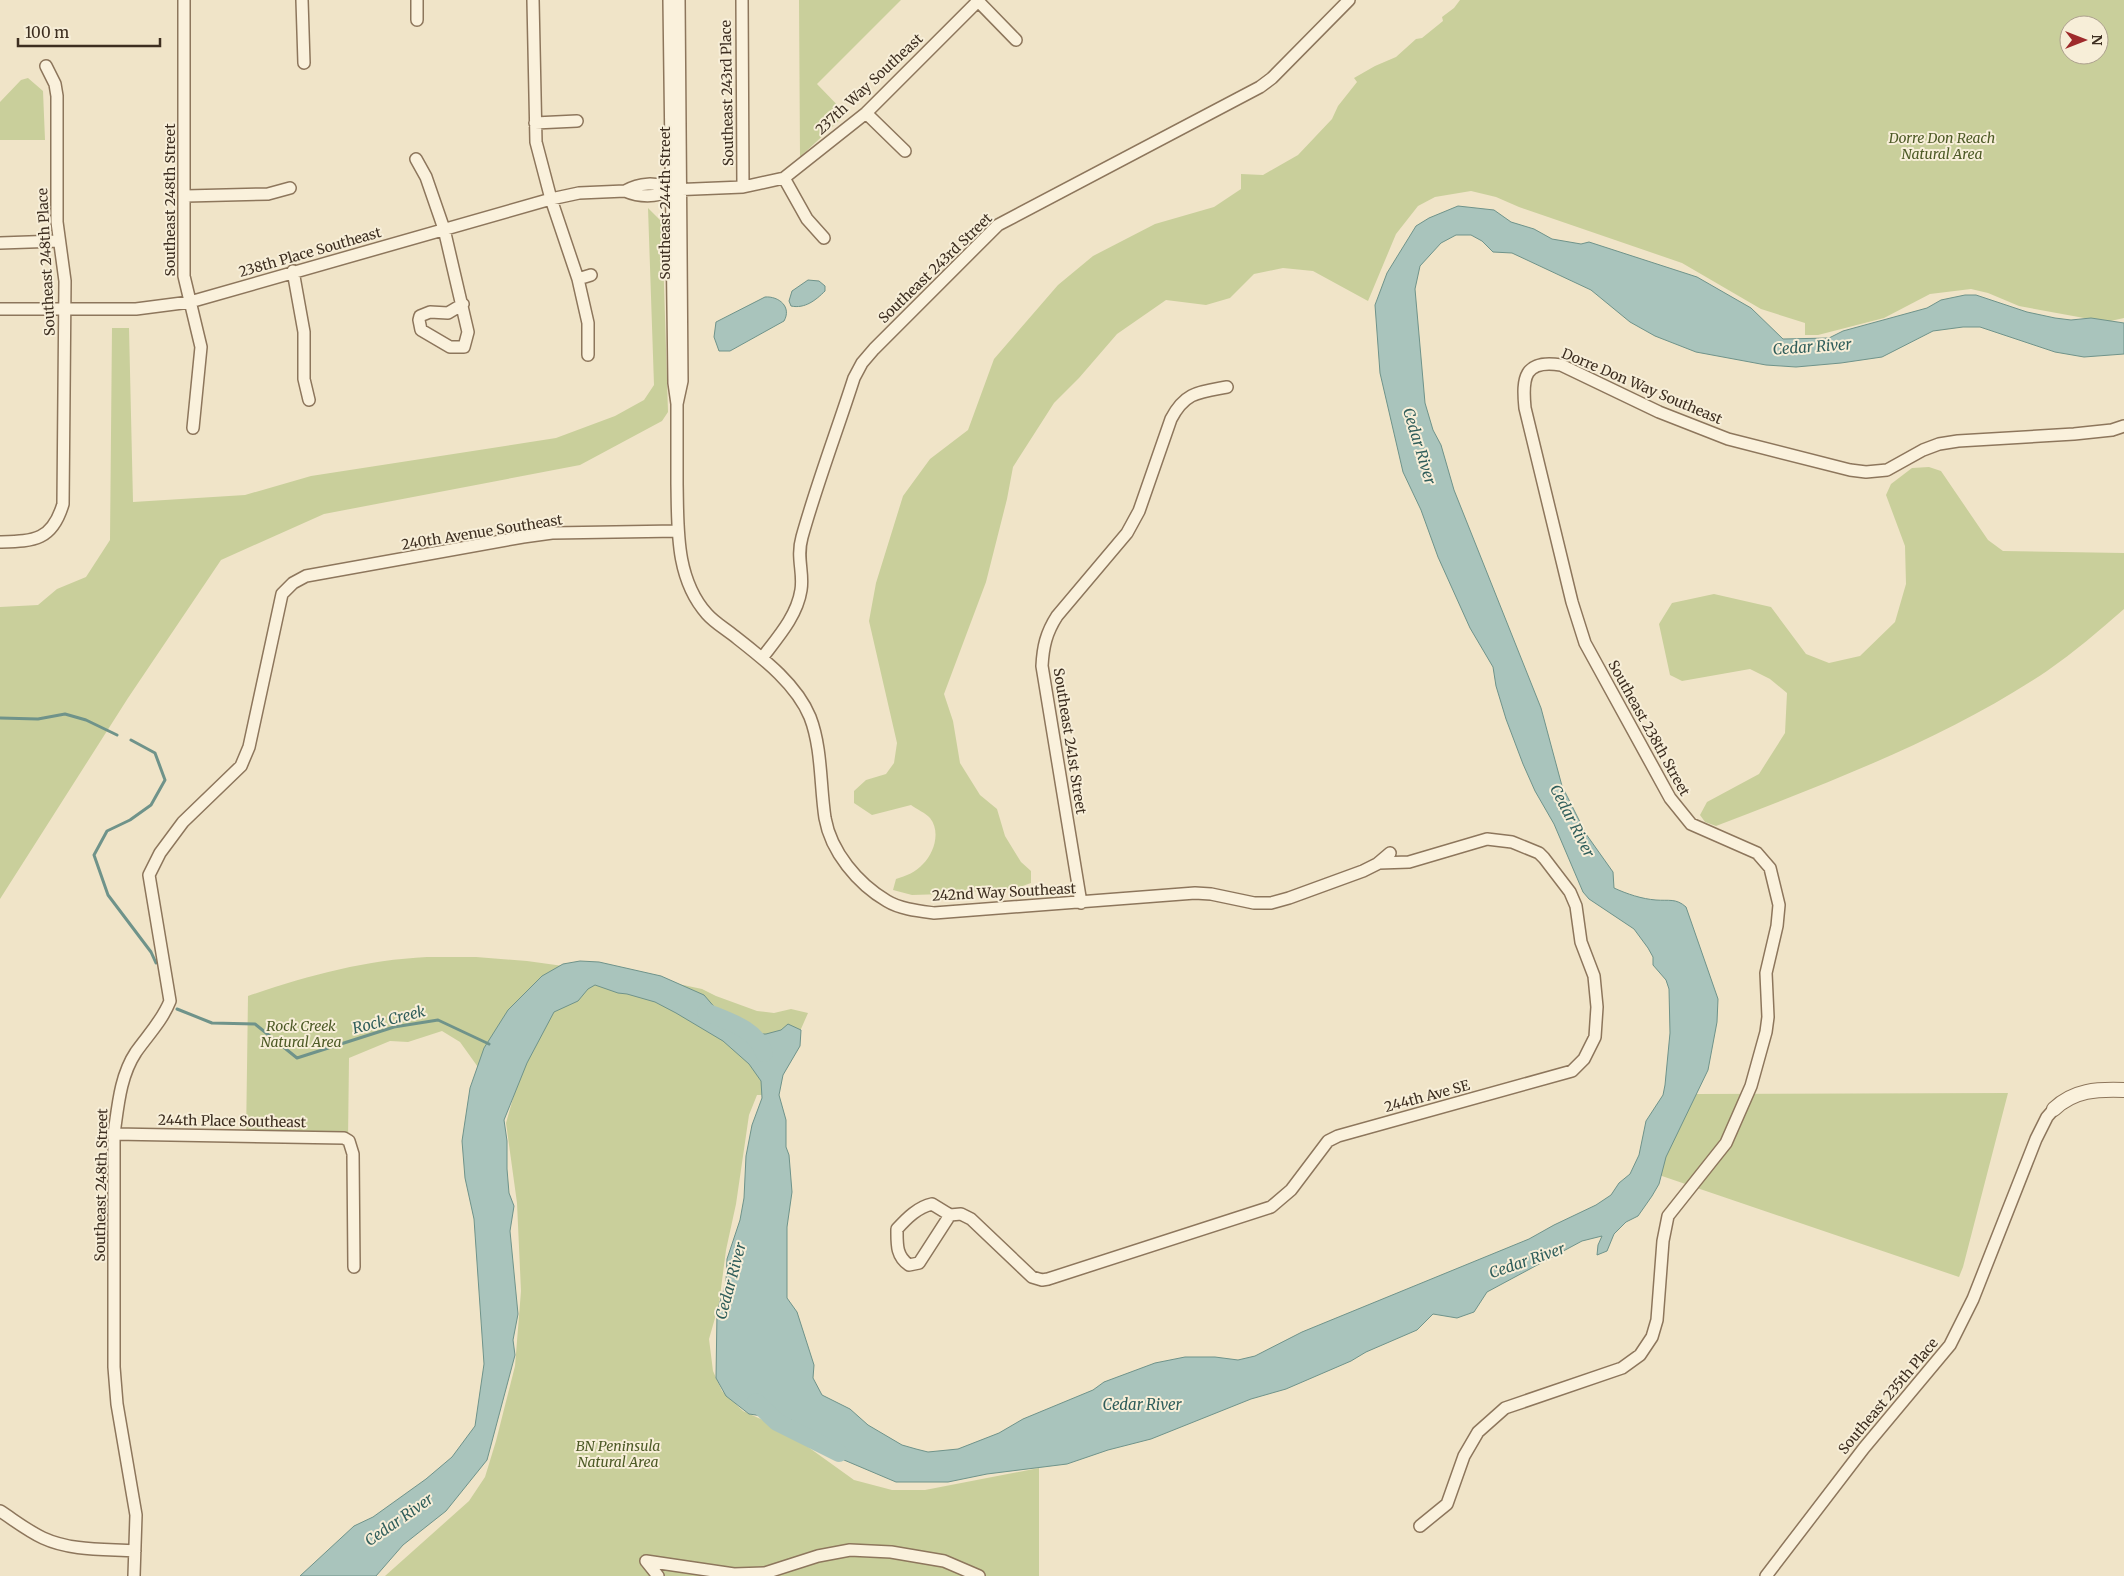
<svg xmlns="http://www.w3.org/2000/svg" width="2124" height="1576" viewBox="0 0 2124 1576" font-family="Merriweather,serif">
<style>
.green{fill:#c9cf9b;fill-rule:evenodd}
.water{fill:#a9c4bc;stroke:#6f938a}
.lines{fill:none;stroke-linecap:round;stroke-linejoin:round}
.stream{stroke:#6f938a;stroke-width:3}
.river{stroke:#a9c4bc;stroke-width:18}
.minor-casing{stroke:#8d765c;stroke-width:14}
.tertiary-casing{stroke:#8d765c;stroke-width:16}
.minor{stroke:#faf1dc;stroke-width:11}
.tertiary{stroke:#faf1dc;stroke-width:14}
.labels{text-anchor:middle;stroke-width:4;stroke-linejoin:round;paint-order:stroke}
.street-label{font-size:14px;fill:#3d2e20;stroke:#f7eed8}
.park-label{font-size:14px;font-style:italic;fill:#4d5a26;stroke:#f7eed8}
.water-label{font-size:15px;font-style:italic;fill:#2f5d5a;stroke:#f7eed8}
</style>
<rect width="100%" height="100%" fill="#f0e4c8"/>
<path class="green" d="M799 0H901L817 84 846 114 800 157Z
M1460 0H2124V318L2106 322 2019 306 1988 293 1971 289 1930 294 1884 318 1818 335H1805V323L1761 309 1682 263 1519 207 1496 197 1471 191 1435 197 1418 206 1396 234 1368 301 1313 271 1283 268 1254 274 1230 298 1206 305 1166 300 1117 334 1079 378 1054 403 1013 467 1007 499 986 582 944 694 953 721 960 763 980 795 997 809 1005 836 1021 862 1031 871V883L1017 888 944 894 912 895 893 890 896 879C906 876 916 872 923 864 934 853 941 832 930 818 926 813 916 809 911 805L872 815 854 803V791L866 780 886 774 894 763 897 743 869 621 876 583 903 496 930 459 968 430 994 359 1058 285 1093 256 1155 224 1214 207 1241 189V174L1263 175 1298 155 1332 119 1338 106 1357 82 1354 78 1375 66 1396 57 1416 39 1422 38 1443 21 1442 17 1454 8ZM2069 25H2099V55H2069Z
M28 78 43 91 45 140H0V102L21 80Z
M648 208 662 222 668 412 662 421 580 465 324 514 221 560 128 698 0 899V607L38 605 57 589 86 577 110 540 112 328H129L133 502 245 495 311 476 556 438 615 416 644 400 654 385Z
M1929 467 1941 471 1988 540 2003 551 2124 553V609C2099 631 2074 652 2047 671 1946 739 1829 782 1716 826L1705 822 1700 815 1707 802 1759 774 1785 733 1787 693 1770 679 1750 669 1682 681 1670 675 1659 624 1672 603 1714 594 1771 607 1806 654 1829 663 1860 656 1895 622 1906 584 1905 546 1886 495 1891 484 1912 468Z
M427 957H476L527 961 650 978 702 989 716 996 757 1011 774 1013 791 1009 808 1013 772 1095H757L749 1115 736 1204 726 1250 719 1304 709 1339 713 1371 722 1391 743 1411 783 1429 854 1480 892 1490H925L1039 1468V1576H385L469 1501 485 1477 496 1441 515 1366 521 1291 517 1203 506 1123 514 1095H498L460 1042 442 1031 408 1042 390 1041 349 1058 348 1140 246 1139 248 996C306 976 365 960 427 957Z
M2008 1093 1963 1267 1959 1277 1659 1175 1664 1158 1695 1094Z"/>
<path class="water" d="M1458 206 1494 210 1511 222 1534 229 1552 239 1581 244 1589 242 1697 277 1751 308 1783 339 1829 338 1843 331 1927 308 1941 300 1965 295H1976L2027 312 2055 318 2071 320 2091 318 2124 323V354L2084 357 2055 352 1980 327H1963L1933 331 1882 357 1841 363 1796 367 1766 365 1696 352 1655 336 1630 322 1591 290 1512 253 1493 252 1482 241 1471 235H1456L1441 243 1420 266 1415 289 1425 403 1433 430 1441 445 1454 490 1541 708 1562 786 1586 834 1613 872 1614 888C1627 894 1642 899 1656 900 1669 901 1676 898 1686 907L1718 999 1717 1022 1708 1070 1666 1157 1659 1184 1652 1196 1638 1216 1626 1222 1614 1234 1607 1251 1597 1255 1598 1245 1602 1236 1582 1241 1487 1292 1474 1312 1457 1318 1433 1314 1417 1330 1366 1352 1351 1361 1286 1389 1251 1399 1151 1439 1108 1450 1067 1464 987 1474 948 1482H896L844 1460 819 1444 810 1433 791 1420 749 1414 726 1396 716 1378 717 1312 726 1282 727 1259 740 1220 744 1198 746 1156 752 1125 762 1098 761 1081 749 1064 723 1041 676 1013 655 1002 627 994 618 993 595 985 588 989 578 1001 554 1012 527 1063 504 1120 507 1141V1169L509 1193 514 1206 510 1231 518 1314 513 1340 515 1355 487 1460 446 1511 403 1545 376 1576H300L354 1526 373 1517 426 1479 452 1457 475 1426 484 1364 474 1219 465 1178 462 1141 470 1088 484 1048 508 1010 542 976 563 964 580 961 599 962 661 976 704 995 723 1017 744 1034H766L781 1030 788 1024 801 1030 800 1046 783 1075 779 1095 786 1120V1147L789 1155 792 1192 787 1227V1298L797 1312 814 1365 813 1378 822 1395 850 1409 868 1425 902 1445 916 1449 928 1452 958 1449 999 1433 1023 1419 1093 1390 1104 1382 1155 1363 1185 1357H1215L1238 1360 1255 1356 1302 1332 1529 1239 1554 1225 1596 1205 1611 1195 1619 1183 1630 1174 1639 1155 1646 1121 1663 1095 1665 1085 1670 1033 1669 989 1666 980 1653 965V957L1648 948 1634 929 1589 899 1583 892 1554 824 1535 791 1523 764 1506 719 1496 686 1493 667 1470 628 1438 557 1421 510 1403 472 1380 373 1375 305 1387 273 1416 226 1429 218Z
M808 280 819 281 825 286V291C816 300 805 309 791 306L789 301 792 291Z
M765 297C779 296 792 307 784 321L730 351H719L714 337 716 322Z"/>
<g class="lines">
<path class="stream" d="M0 718 38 719 65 714 86 720 117 735
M131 740 155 753 165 780 151 805 130 820 107 831 94 855 108 895 151 952 156 963
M177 1009 212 1023 255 1024 297 1058 394 1027 438 1020 489 1044"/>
<path class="river" d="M706 1012C727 1021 757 1029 764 1053
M756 1402 777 1422 839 1453"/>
<defs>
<path id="minor" d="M184 0V276L201 347 193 428
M302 0 304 63
M417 0V20
M533 0 536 142 551 199 578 279 588 323V355
M669 0 674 383 677 404 682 381 679 0
M742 0 743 187
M978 1 1016 40
M866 113 905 151
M535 123 577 121
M416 159 426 177 444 229 468 332 464 347H450L421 330 419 320 420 316 430 312 448 313 463 304
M784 178 807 219 824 238
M670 190C657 181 639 183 625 191 639 197 656 198 670 190L743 187 784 178 866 113 979 0
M186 196 268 194 290 188
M0 243 58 241
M293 271 304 332V379L309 400
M578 279 591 275
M0 309H136L190 302 551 199 579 193 625 191
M677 404C677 431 677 457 677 484 678 528 675 578 707 614 714 622 724 628 733 635 761 657 796 683 810 717 822 748 820 785 825 818 831 852 858 884 887 901 900 909 919 911 934 913L1195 893 1211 894 1254 903H1271L1289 898 1363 871 1377 864 1390 853
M0 542C34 541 52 541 63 504L65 281 57 222V96L55 84 46 66
M762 658C778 637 797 616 801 590 804 572 796 558 802 537 817 483 837 431 854 378L862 363 874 349 998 225 1260 87 1272 78 1349 0
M1081 903 1042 666C1043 647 1046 633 1057 616L1127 533 1139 511 1171 419C1185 392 1199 392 1227 387
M114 1134 344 1138 349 1141 353 1154 354 1267
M950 1215 932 1204C918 1207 907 1218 897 1229 897 1244 896 1256 909 1265L919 1263 950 1215 961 1214 971 1219 1032 1277 1042 1280 1048 1279 1271 1207 1291 1190 1328 1141 1338 1136 1572 1071 1584 1059 1595 1037 1597 1007 1594 976 1581 942 1576 906 1570 892 1544 858 1539 853 1512 842 1487 839 1409 862 1379 863
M0 1511C14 1520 28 1531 43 1538 71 1551 105 1549 135 1551
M1420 1526 1447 1504 1464 1456 1478 1432 1505 1408 1622 1368 1640 1355 1652 1337 1657 1320 1663 1241 1668 1216 1726 1143 1751 1086 1766 1032 1768 1017 1766 973 1777 926 1779 905 1770 868 1757 853 1691 824 1670 798 1585 643 1572 602 1525 408C1522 378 1524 359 1561 365L1659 412 1728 439 1850 470 1866 472 1887 470 1923 450 1939 444 1958 441 2074 434 2112 430 2124 426
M646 1561 734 1574 765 1573 818 1556 850 1550 891 1552 944 1561 979 1576
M646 1561 658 1576
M134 1576 136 1515 117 1404 114 1367V1134C118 1106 120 1076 136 1052 148 1035 162 1021 170 1001L149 875 160 853 183 822 241 766 249 747 282 594 293 583 306 576 523 537 552 533 678 531
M1766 1576 1864 1448 1950 1345 1973 1299 2036 1139 2047 1117 2054 1109"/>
<path id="tertiary" d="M2054 1109C2074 1090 2097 1089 2124 1090"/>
</defs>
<use href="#minor" class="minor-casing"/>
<use href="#tertiary" class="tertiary-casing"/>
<use href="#minor" class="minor"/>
<use href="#tertiary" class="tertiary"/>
</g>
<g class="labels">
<g class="street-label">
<text transform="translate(869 84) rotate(-43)" y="5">237th Way Southeast</text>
<text transform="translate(727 93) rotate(-91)" y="5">Southeast 243rd Place</text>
<text transform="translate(170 200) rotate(-90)" y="5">Southeast 248th Street</text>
<text transform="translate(665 203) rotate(-90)" y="5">Southeast 244th Street</text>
<text transform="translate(310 252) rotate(-16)" y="5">238th Place Southeast</text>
<text transform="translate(46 262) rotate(-93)" y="5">Southeast 248th Place</text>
<text transform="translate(935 268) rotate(-44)" y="5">Southeast 243rd Street</text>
<text transform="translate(1642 386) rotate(23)" y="5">Dorre Don Way Southeast</text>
<text transform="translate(482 532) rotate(-9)" y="5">240th Avenue Southeast</text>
<text transform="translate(1649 728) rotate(61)" y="5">Southeast 238th Street</text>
<text transform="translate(1070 741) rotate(81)" y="5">Southeast 241st Street</text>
<text transform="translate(1004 892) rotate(-3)" y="5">242nd Way Southeast</text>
<text transform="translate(1427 1096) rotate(-15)" y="5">244th Ave SE</text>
<text transform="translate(232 1121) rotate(1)" y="5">244th Place Southeast</text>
<text transform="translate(101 1185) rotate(-89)" y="5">Southeast 248th Street</text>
<text transform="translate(1888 1396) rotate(-50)" y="5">Southeast 235th Place</text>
</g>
<g class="park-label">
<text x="1942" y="143">Dorre Don Reach<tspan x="1942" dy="16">Natural Area</tspan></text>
<text x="301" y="1031">Rock Creek<tspan x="301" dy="16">Natural Area</tspan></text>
<text x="618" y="1451">BN Peninsula<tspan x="618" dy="16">Natural Area</tspan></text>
</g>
<g class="water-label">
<text transform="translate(1812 347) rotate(-4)" y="5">Cedar River</text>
<text transform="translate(1419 446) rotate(73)" y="5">Cedar River</text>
<text transform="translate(1572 821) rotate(63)" y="5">Cedar River</text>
<text transform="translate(389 1020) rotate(-14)" y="5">Rock Creek</text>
<text transform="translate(1527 1261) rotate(-19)" y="5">Cedar River</text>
<text transform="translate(731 1281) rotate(-75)" y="5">Cedar River</text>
<text x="1142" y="1410">Cedar River</text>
<text transform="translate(399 1520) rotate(-35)" y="5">Cedar River</text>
</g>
</g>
<g transform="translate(2084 40) rotate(90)"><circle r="24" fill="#f7eed8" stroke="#ada18e"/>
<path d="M0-4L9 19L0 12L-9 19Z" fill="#9e2a2b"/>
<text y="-8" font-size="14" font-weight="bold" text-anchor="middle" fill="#3d2e20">N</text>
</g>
<path d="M18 38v8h142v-8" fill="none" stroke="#3d2e20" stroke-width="2.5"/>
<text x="25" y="38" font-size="15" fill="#3d2e20" stroke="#f7eed8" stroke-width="4" paint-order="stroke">100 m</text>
</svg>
